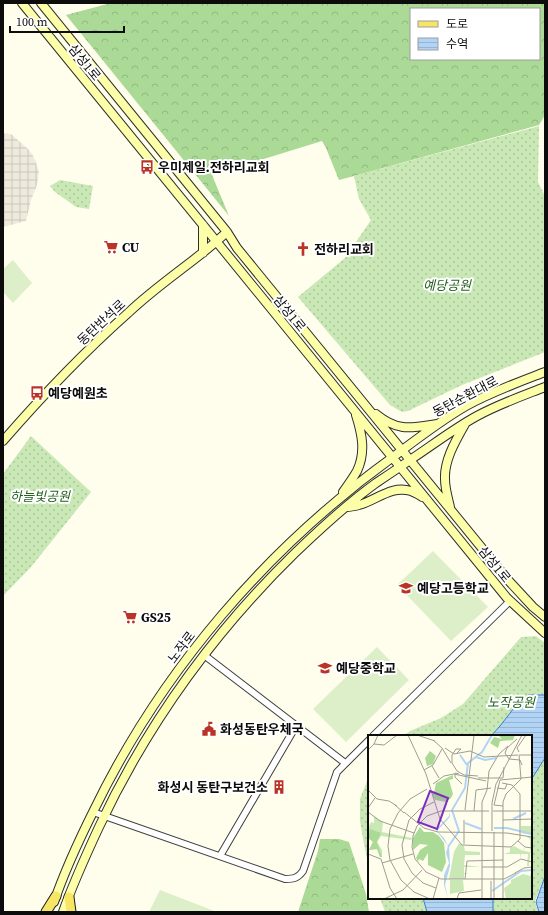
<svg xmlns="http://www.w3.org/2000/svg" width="548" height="915" viewBox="0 0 548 915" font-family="'Source Serif 4','Noto Sans KR',serif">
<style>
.grass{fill:url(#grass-dots)}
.forest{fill:url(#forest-crowns);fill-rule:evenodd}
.pitch{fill:#ddefc8}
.plaza{fill:url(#plaza-grid)}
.water{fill:url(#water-rules);stroke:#397ecb}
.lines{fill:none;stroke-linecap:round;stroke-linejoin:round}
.street-casing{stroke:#3f3f3f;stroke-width:8}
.secondary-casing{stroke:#2e2e2e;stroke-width:10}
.primary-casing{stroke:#1d1d1d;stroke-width:11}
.street{stroke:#fff;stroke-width:6}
.secondary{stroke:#fcfea8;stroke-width:8}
.primary{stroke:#f7e664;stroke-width:9}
.labels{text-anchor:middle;stroke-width:4;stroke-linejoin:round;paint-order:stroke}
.street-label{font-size:13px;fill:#0c0c0c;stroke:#fff}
.poi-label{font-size:13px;font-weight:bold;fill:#0c0c0c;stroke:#fff;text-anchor:start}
.park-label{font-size:13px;font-style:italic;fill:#23631e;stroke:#fff}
.inset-river{fill:none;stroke:#b1d3f5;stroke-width:2}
.inset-road{fill:none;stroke:#9e9d92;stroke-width:1}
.view{fill:#7b2cbf;fill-opacity:0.15;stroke:#7b2cbf;stroke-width:2}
.inset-edge{fill:none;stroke:#0c0c0c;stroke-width:2}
</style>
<defs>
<pattern id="grass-dots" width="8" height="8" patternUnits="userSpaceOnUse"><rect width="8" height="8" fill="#cae8b6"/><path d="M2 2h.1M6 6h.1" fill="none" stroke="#acc69b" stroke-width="1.8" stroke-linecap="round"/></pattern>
<pattern id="forest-crowns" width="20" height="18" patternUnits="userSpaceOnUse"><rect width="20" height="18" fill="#abd996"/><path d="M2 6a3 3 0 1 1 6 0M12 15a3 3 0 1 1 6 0" fill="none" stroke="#92b980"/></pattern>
<pattern id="plaza-grid" width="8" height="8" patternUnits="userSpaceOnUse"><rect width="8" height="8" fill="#eeebdc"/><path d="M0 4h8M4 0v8" fill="none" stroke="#cbc8bc"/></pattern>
<pattern id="water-rules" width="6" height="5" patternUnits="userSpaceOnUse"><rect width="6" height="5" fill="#b1d3f5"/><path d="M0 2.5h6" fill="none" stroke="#97b4d1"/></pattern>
</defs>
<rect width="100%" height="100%" fill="#fffeec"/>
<path class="grass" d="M539 126 538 182 545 196V352L462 385 408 411 402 412 390 405 298 297 345 258 371 220 359 199 354 176Z
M60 180 93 186 89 209 76 207 55 192 50 186Z
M31 436 91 492 31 567 3 596V474Z
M536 636 545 643V875L535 901 538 912H385L380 898H531V736H403L410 731 441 718 463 704 521 637Z
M369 776V868L364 844 360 821V799Z"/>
<path class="forest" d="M111 3H545V115L539 125 354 176 339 180 326 148 322 141 212 175 229 216 66 15ZM411 9H539V59H411Z
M320 839H339L349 842 366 894 369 912H298L318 851Z"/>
<path class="pitch" d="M13 260 32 283 13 303 3 292V269Z
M433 551 488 607 451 641 397 585Z
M377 647 409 680 346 742 313 709Z
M160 890 217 912H149Z"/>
<path class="plaza" d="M3 133 11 134 28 149 32 154 35 160 39 172 37 185 31 200 26 221 3 227Z"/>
<path class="water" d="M528 695H545V758L531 780V736H491L500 726 514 708Z
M545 876V912H539L536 902Z
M423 898H493V912H427Z"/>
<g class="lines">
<defs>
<path id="street" d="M204 655 345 763
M373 736 510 601
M93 812 285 879C294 879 298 878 303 871L337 772 369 740
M220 856 296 726"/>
<path id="secondary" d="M22 3 507 598 545 633
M41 3 227 232 237 248 508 580 533 607 545 617
M203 225V253
M376 414C398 432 411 428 437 424
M3 441C42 396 83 353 128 313 151 291 177 273 201 254 210 247 218 240 227 232
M343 492C348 485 353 478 357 471 366 452 362 434 356 415
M347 507C351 507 355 506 359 505 377 500 391 485 411 491 415 493 419 494 422 497
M450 507C448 498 445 489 445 479 444 460 456 440 465 424
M54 902C65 870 79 840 94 810 162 670 267 548 393 457 417 439 440 421 466 406 491 392 519 382 545 372
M63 912C73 883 86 855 99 827 147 725 214 632 295 553 321 528 347 504 376 483 388 475 400 467 413 458 434 444 455 428 477 416 499 404 522 396 545 387"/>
<path id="primary" d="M69 897 71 912
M46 912 56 896"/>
</defs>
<use href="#street" class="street-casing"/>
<use href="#secondary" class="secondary-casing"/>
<use href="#primary" class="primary-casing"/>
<use href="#street" class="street"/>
<use href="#secondary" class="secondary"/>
<use href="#primary" class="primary"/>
</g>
<defs>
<symbol id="bus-bare" viewBox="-9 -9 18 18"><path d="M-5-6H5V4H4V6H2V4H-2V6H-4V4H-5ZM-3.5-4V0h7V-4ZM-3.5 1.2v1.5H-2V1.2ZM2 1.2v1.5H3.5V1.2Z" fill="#ba3326" stroke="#fff" stroke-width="2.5" paint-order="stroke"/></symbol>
<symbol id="supermarket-bare" viewBox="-9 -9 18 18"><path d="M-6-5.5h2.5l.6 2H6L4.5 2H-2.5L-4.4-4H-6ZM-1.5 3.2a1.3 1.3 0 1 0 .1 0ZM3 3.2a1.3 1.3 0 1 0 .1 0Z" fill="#ba3326" stroke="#fff" stroke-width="2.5" paint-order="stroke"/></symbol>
<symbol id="church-bare" viewBox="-9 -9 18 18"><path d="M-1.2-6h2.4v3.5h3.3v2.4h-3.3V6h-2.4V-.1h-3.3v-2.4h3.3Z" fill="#ba3326" stroke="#fff" stroke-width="2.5" paint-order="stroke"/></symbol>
<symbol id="school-bare" viewBox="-9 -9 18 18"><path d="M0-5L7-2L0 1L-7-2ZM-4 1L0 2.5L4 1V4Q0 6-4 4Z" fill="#ba3326" stroke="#fff" stroke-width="2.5" paint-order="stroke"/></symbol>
<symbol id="civic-bare" viewBox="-9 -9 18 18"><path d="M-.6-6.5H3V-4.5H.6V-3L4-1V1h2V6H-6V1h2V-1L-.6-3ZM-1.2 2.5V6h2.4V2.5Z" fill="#ba3326" stroke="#fff" stroke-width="2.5" paint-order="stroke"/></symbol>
<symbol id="building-bare" viewBox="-9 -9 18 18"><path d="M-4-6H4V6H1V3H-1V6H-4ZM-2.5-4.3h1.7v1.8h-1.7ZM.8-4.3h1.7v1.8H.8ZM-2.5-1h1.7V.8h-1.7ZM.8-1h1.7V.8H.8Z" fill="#ba3326" stroke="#fff" stroke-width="2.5" paint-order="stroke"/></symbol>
</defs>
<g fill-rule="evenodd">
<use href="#bus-bare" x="137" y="157" width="20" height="20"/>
<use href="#supermarket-bare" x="101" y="237" width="20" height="20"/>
<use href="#church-bare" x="293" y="239" width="20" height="20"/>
<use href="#bus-bare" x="27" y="383" width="20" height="20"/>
<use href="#school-bare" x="396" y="578" width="20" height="20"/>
<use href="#supermarket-bare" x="120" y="607" width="20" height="20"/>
<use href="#school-bare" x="315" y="658" width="20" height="20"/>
<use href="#civic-bare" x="199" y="719" width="20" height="20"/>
<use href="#building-bare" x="269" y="777" width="20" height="20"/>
</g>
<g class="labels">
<g class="street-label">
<text transform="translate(85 62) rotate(51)" y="5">삼성1로</text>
<text transform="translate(290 313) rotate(51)" y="5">삼성1로</text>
<text transform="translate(101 322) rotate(-43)" y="5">동탄반석로</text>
<text transform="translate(465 396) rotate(-28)" y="5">동탄순환대로</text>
<text transform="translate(495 564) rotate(51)" y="5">삼성1로</text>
<text transform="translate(181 647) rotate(-53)" y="5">노작로</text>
</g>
<g class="poi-label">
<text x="158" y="172">우미제일.전하리교회</text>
<text x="122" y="252">CU</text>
<text x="314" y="254">전하리교회</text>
<text x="48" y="398">예당예원초</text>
<text x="417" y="593">예당고등학교</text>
<text x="141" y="622">GS25</text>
<text x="336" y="673">예당중학교</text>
<text x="220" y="734">화성동탄우체국</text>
<text x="268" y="792" text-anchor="end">화성시 동탄구보건소</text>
</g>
<g class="park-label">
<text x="447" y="290">예당공원</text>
<text x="40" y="501">하늘빛공원</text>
<text x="511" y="707">노작공원</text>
</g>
</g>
<g transform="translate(368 735)">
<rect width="164" height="164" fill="#fffeec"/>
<path d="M6 81 15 87 14 97 44 103 43 105 13 101 9 107 14 115V122H12L9 114 1 115 5 107 4 104H0V94L3 87 6 88ZM164 81V100L153 98V91H164ZM157 101 164 102 161 131H159L160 119H153V124L152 119H136L142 117V113L146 111 155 116 157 112 156 116 162 117V104ZM91 108 96 111 97 116 112 117V120H97L96 130 113 132H96V138L101 139H96V144H81L86 117ZM164 134V164H138L136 153 143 148V145L155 139 162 141ZM82 145H95L96 156 82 159Z" fill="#cae8b6"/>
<path d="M130 0H147L145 5 132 6 130 13 122 8 126 2 134 4ZM62 16 68 21 65 29 59 31 57 23ZM85 40V44L81 45 85 59 83 63 78 67 67 65 64 58H66L68 48ZM52 92 56 97H65L71 101 76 108 78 127 74 137 60 130V118L55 126 51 124 50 127 48 123 52 115 60 110 52 109 45 115V103ZM2 94 13 98 9 107 14 122H12L9 114 1 115 5 107 0 103Z" fill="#abd996"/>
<path d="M82 77V81L81 83 69 96 76 103 80 111 81 110 82 131 77 150 80 164 76 150V140L81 128 78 118 80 111 68 95 81 81Z" fill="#b1d3f5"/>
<path class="inset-river" d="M92 20 99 30M108 22 117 25 128 23M145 84 158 78M97 88 113 94M126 93H139L164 99M80 112 91 96 84 75 97 53 100 28 114 17 124 0M124 156 153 136 164 135"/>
<path class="inset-road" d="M40 0 58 39 72 84 94 110 143 112 152 104V59L144 50 134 48M49 0 67 6M149 4 139 13 137 18 141 24 152 25 154 30M65 5 74 13 83 28M6 9 16 10 29 0M77 13 86 19 102 16 116 22 150 20M0 15 6 9 10 0M151 17 149 13 158 0M88 19 93 14H88L84 20V28L89 36 96 40 110 41M151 20H164M64 31 71 43M56 35 65 30 74 14M91 39 87 38V42L94 49M110 43H135L136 32M65 49 76 41 86 39 118 46M129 53 137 54 139 49M59 54 42 64 30 78 22 94 20 111 22 125 33 145 46 157 62 164M0 55 9 64 21 66 29 71M66 67 52 74 41 85 34 110 36 124 44 138 55 148 68 153M27 70 36 78M135 71 126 70 132 45 164 42M0 73 7 63M97 75 106 0M106 76 108 55 123 53M121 76H73L59 81 49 91 45 101 44 112 47 124 58 137 73 144H136L148 138M125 76H164M0 77 12 86 46 98M36 77 56 93 70 97 139 98 164 102M96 85V109M135 85 164 84M124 96V68L128 49 154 0M126 97V164M150 106 157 112 164 113M0 119 13 124 22 153 29 164M14 128 45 119M114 132H139L153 124 164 127M147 138 156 133 164 132M97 144 99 126 135 125M123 146V164M16 164 35 155 54 135M65 164 71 143M89 164 91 158 113 155M114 164V67L119 55 121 36 131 19 140 11M135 164V67L138 59 153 44 151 20"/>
<path class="view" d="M62 56 80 63 69 94 50 87Z"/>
<rect width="164" height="164" class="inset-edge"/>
</g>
<rect width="548" height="915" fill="none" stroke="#0c0c0c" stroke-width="8"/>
<rect x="410" y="8" width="130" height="52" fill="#ffffff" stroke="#9e9e9e"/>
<rect x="418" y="21" width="20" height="6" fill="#f7e664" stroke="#9e9e9e"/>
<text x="446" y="28" font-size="12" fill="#0c0c0c">도로</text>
<rect x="418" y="38" width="20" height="12" fill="url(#water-rules)" stroke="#9e9e9e"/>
<text x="446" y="48" font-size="12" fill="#0c0c0c">수역</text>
<path d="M10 26v6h114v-6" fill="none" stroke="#0c0c0c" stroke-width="2"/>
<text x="16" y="26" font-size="12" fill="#0c0c0c" stroke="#ffffff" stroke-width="3" paint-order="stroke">100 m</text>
</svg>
